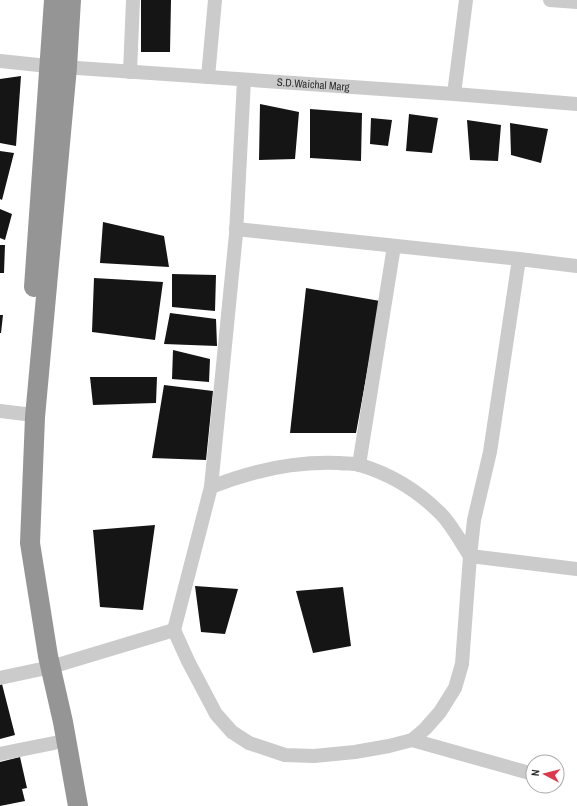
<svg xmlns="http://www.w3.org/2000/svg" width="577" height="806" viewBox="0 0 577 806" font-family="'Archivo Narrow',sans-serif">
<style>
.building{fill:#151515}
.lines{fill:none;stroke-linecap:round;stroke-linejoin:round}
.minor{stroke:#cbcbcb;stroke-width:14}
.highway{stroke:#959595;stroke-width:20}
.labels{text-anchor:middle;stroke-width:4;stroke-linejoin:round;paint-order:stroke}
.street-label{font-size:11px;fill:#2e2e2e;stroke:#fff}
</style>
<rect width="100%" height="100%" fill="#fff"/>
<path class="building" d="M141 0H171L170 52H141Z
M21 76 16 146 0 143V79Z
M260 104 299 112 295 159 259 160Z
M310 109 362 113 361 161 310 158Z
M409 114 438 118 432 153 406 151Z
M371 118 392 120 388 146 370 144Z
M467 120 501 125 498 161 470 160Z
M510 123 548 129 541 163 511 155Z
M0 151 14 153 2 200 0 199Z
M0 209 12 214 5 240 0 238Z
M103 222 164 236 169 267 100 263Z
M0 245H5L4 273H0Z
M172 274 216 275 215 311 172 307Z
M94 278 163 282 155 340 92 332Z
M306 288 380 301 356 433H290Z
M170 313 216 319 217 346 164 344Z
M0 315H3L1 333H0Z
M173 350 210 359 209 382 172 379Z
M90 377H157L156 403 93 405Z
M164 385 213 391 206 460 152 458Z
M155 525 143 610 100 607 93 530Z
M195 586 238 589 225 634 201 632Z
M343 587 351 646 313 653 296 591Z
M0 684H2L15 735 0 739Z
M20 757 27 788 22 789 25 801 0 806V762Z"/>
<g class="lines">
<g class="minor">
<path d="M550 0 577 2"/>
<path id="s1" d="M0 61 48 66 454 94 577 104"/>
<path d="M130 72 133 0"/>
<path d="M208 77 215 0"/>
<path d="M454 94 466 0"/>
<path d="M236 229 519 259"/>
<path d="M0 411 25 414"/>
<path d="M359 465 394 246"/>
<path d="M211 487C251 471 296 461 339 463 346 464 354 463 360 465 390 474 418 491 440 513 450 522 462 544 470 556L474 520 490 452 519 259 577 266"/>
<path d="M174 630 188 661 216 714 232 732 249 743 285 755 314 756 355 752 389 746 412 740 425 729 440 712 455 688 462 664 470 556 577 569"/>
<path d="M0 678 51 667 174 630 211 487 236 234 244 80"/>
<path d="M412 740 533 774"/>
<path d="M0 754 54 743"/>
</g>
<path class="highway" d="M71 0 67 67 35 417 30 543 48 656 63 722 78 806
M34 287 54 0"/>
</g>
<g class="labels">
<g class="street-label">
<text dy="4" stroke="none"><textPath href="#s1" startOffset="314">S.D.Waichal Marg</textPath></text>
</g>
</g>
<g transform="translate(545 774) rotate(277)"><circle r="19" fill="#ffffff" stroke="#ababab"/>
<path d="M0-3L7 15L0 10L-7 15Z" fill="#de384c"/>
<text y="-6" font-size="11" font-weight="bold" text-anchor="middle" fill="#2e2e2e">N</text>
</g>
</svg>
